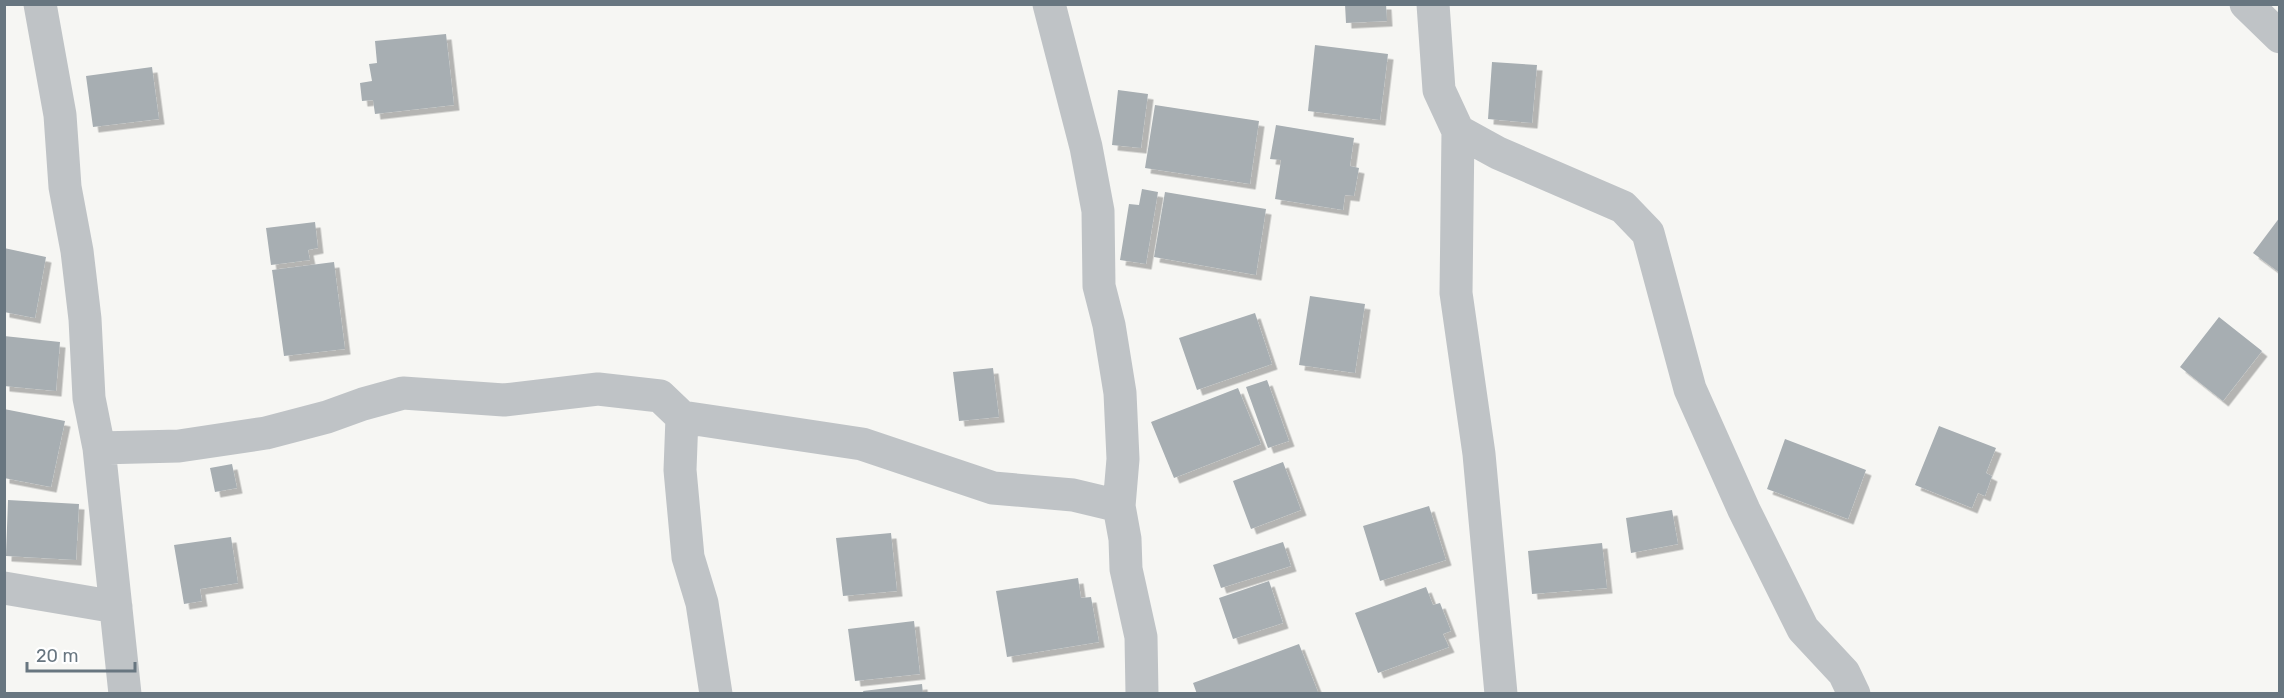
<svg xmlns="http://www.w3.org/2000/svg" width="2284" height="698" viewBox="0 0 2284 698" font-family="Rubik,sans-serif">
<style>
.building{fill:#a7aeb2;filter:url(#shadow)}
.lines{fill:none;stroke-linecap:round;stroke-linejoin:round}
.minor{stroke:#bfc3c6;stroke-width:33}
</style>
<defs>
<filter id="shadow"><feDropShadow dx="5.5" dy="5.5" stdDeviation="0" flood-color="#0004"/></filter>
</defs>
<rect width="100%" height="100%" fill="#f6f6f3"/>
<path class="building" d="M1345 4H1386L1387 21 1346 23Z
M446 34 454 105 375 114 373 100 362 101 360 83 372 81 369 64 377 63 375 41Z
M1315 45 1388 54 1380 120 1308 111Z
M1492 62 1537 65 1532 123 1488 119Z
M152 67 159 119 93 127 86 76Z
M1118 90 1148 94 1141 148 1112 145Z
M1155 105 1259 121 1250 184 1145 168Z
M1276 125 1354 138 1350 166 1359 168 1354 196 1345 195 1343 210 1275 199 1281 160 1270 159Z
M1142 189 1158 192 1146 264 1120 260 1129 204 1139 205Z
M1165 192 1266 209 1256 275 1154 257Z
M2280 217V273L2253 253Z
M315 222 318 248 308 250 310 260 271 265 266 228Z
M4 248 46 257 35 318 4 312Z
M334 262 345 349 284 356 272 270Z
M1310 296 1365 304 1355 373 1299 365Z
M1255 313 1272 364 1197 390 1179 338Z
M2219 317 2262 351 2223 401 2180 367Z
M4 336 60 342 56 391 4 386Z
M993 368 999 417 959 421 953 372Z
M1267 380 1289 441 1268 448 1246 387Z
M1238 388 1261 444 1174 478 1151 422Z
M4 409 65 421 51 487 4 478Z
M1939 426 1996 448 1986 473 1992 476 1985 496 1978 493 1972 508 1915 485Z
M1785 439 1866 470 1848 519 1767 489Z
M1283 462 1301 510 1251 529 1233 481Z
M232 464 237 488 215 492 210 468Z
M8 500 79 504 76 560 6 556Z
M1429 506 1446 560 1380 581 1363 526Z
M1672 510 1678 544 1631 553 1626 518Z
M891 533 897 591 843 596 836 538Z
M231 537 238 583 200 589 202 601 184 604 174 545Z
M1283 542 1291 566 1221 588 1213 565Z
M1602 543 1607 588 1532 594 1528 551Z
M1078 578 1081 598 1091 597 1099 642 1007 657 996 591Z
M1269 581 1283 623 1233 639 1219 598Z
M1426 587 1433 605 1440 603 1451 631 1443 634 1449 647 1378 673 1355 613Z
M914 621 920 674 855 681 848 629Z
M1299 644 1318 692 1313 694H1197L1193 683Z
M922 684 923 694H864L863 691Z"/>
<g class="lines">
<path class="minor" d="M40 4 60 115 65 187 77 251 85 319 89 398 99 448 125 694
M1049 4 1086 147 1098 211 1099 286 1109 325 1120 393 1123 459 1119 506 1125 539 1126 569 1141 637 1142 694
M1433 4 1439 90 1458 131 1498 153 1623 207 1648 233 1690 389 1744 510 1803 629 1844 673 1854 694
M2246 4 2280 37
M1458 131 1456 293 1479 454 1501 694
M682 417 862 444 993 488 1073 495 1119 506
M99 448 179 446 266 433 327 417 363 404 403 393 504 400 598 389 660 396 682 417 680 470 688 557 702 603 716 694
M4 588 116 607"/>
</g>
<rect width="2284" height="698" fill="none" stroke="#687680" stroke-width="12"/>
<path d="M27 662v9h108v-9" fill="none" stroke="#687680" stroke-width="3"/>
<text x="36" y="662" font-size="18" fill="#687680" stroke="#ffffff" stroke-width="4.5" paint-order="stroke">20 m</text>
</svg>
